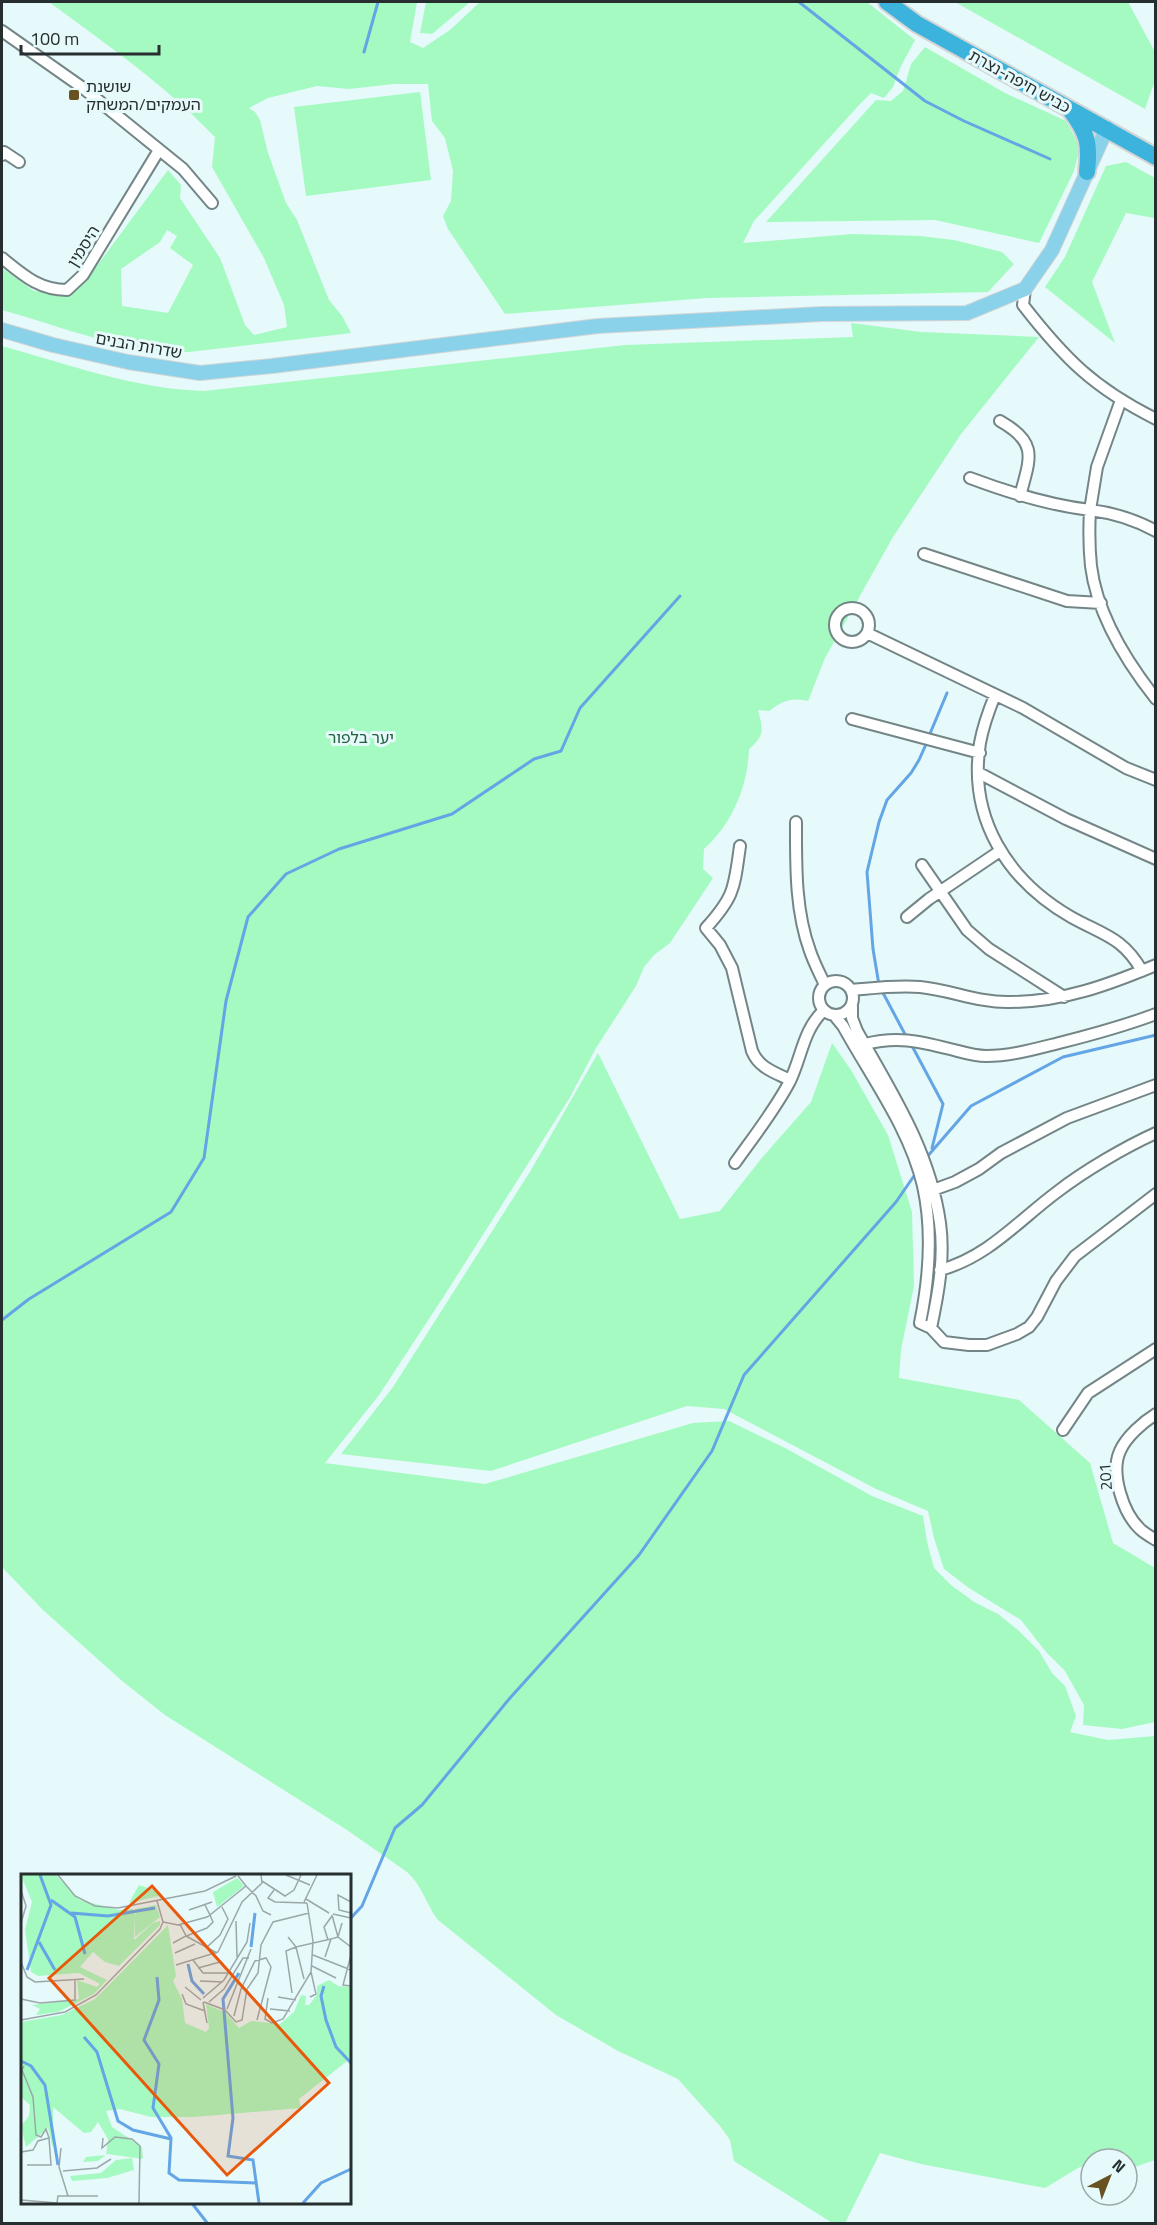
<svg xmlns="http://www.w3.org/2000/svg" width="1157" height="2225" viewBox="0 0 1157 2225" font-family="'Titillium Web','Noto Sans Hebrew',sans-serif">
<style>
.green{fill:#a5fac1;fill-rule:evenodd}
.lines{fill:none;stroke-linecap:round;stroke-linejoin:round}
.stream{stroke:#63a5e5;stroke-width:3}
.minor-casing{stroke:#738586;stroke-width:14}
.major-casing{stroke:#d4d5d5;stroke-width:16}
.highway-casing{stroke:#d4d5d5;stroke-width:20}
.minor{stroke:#fff;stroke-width:10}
.major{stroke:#8ad1ea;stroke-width:14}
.highway{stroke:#3cb3dc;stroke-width:16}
.poi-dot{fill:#695222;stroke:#e6f9fb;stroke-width:2}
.labels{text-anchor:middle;stroke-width:6;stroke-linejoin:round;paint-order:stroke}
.street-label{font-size:16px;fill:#272e2f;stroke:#e6f9fb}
.poi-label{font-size:16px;fill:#272e2f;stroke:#e6f9fb;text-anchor:start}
.park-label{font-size:16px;fill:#23613c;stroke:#e6f9fb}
.inset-river{fill:none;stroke:#63a5e5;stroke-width:3}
.inset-road{fill:none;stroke:#9aa8a9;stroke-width:1.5}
.view{fill:#e8590c;fill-opacity:0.15;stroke:#e8590c;stroke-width:3}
.inset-edge{fill:none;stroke:#272e2f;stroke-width:3}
</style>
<rect width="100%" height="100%" fill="#e6f9fb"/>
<path class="green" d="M49 2H417L410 42 423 48 450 30 480 2H867L915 40 900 68 893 87 884 98 871 93 859 105 754 221 743 243 853 234 920 236 954 240 1002 252 1014 264 988 292 707 298 505 314 448 229 443 216 451 201 453 171 445 138 432 121 428 84H394L349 89 317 86 268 98 249 108 255 112 260 120 268 153 286 203 297 220 329 300 342 316 351 333 189 352C125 353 63 327 2 310V268L34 291 72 294 96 267 168 170 181 185 180 198 220 258 245 325 254 335 287 327 284 305 264 258 212 167 215 137C165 85 106 44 49 2ZM167 230 177 236 170 248 193 265 168 313 122 306 121 269 160 242Z
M426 2H470L432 34 420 33Z
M955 2H1128L1155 52V80L1145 109Z
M925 47 1005 93 1066 121 1080 147 1074 171 1039 243 935 220 766 222 876 100 891 101 903 91 911 64Z
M420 92 431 180 306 196 294 107Z
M1126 162 1155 178V218L1126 213 1092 282 1115 343 1045 287 1065 257 1106 166Z
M851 323 921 332 1039 337 961 434 893 537 825 658 808 701C791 697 782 701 769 711L758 710C763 729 765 736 749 749 748 786 732 824 704 849L703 869 713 878 670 943 654 955 644 967 636 986 596 1048 569 1099 446 1293 379 1395 325 1463 485 1484 693 1423 729 1421 785 1448 872 1496 923 1516 927 1542 934 1568 951 1585 974 1602 998 1614 1018 1630 1039 1651 1052 1673 1065 1686 1076 1716 1070 1732 1108 1740 1155 1736V2160L1132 2168 1127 2164V2159H1121L1114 2154 1101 2159H1091V2163L1078 2168 1045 2188 921 2164 880 2153 845 2223 834 2224 734 2161 730 2140 720 2126 678 2079 618 2051 556 2015 438 1920C426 1904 422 1885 407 1872L347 1830 165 1715 121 1680 43 1610 2 1567V346C67 364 135 389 204 391L625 345 853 337Z
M832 1043 851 1070 888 1135 912 1212 914 1286 901 1350 899 1378 1019 1400 1090 1463 1113 1543 1155 1568V1722L1122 1729 1083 1725 1084 1705 1065 1671 1046 1652 1021 1620 969 1588 944 1569 934 1538 928 1511 876 1489 724 1409 687 1406 491 1471 341 1454 393 1387 531 1170 598 1053 680 1219 720 1211 761 1159 811 1102Z"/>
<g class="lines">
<path class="stream" d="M799 2 925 101 964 121 1050 159
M364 52 378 2
M929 736 947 693
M879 985 873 949 867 872 879 822 887 800 911 773 919 760 927 742
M882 991 907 1038
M911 1044 943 1104 932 1148
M926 1158 971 1106 1063 1057 1156 1035
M2 1320 29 1299 171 1212 204 1158 226 1001 248 917 286 874 339 849 452 814 534 759 561 751 580 708 680 596
M350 1919 362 1906 395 1828 422 1805 510 1698 639 1555 712 1451 744 1375 896 1202 916 1173
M191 2202 208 2224"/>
<defs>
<path id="minor" d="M2 31 83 88 183 169 212 203
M2 155 4 152 19 162
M2 258C23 275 39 290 67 290L83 275 159 150
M1025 289 1023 305C1065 359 1094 388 1156 419
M1000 421C1039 443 1030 458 1020 496
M970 478C1010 493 1048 505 1090 510L1097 467 1121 400
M1156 531C1134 519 1115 513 1090 510 1089 528 1089 547 1091 566 1097 615 1126 661 1156 699
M924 554 1067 601 1101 603
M835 625a17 17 0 1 1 34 0a17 17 0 1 1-34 0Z
M867 633 1023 708 1126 768 1156 780
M995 695C989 710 983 726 980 743 968 818 1007 880 1071 917 1103 935 1123 937 1142 971
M852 719 980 753
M979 773 1066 819 1156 859
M796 822C796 865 795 910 810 951 814 963 820 974 825 985
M740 846C734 888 735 896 706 928L720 945 732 968 752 1051C759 1068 774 1072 790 1080
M922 865 967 930 989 949 1064 997
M907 917 929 899 1000 851
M819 998a17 17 0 1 1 34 0a17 17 0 1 1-34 0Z
M851 990C874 988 897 985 920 987 951 990 979 1003 1010 1002 1062 1002 1108 985 1156 965
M852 1006V1018L857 1031C892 1093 930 1151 940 1223 945 1258 938 1295 931 1328
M834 1015 843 1026C871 1077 910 1129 923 1186 933 1231 929 1279 920 1323L931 1328 944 1342 969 1345H987L1017 1334 1029 1327 1037 1317 1056 1281 1075 1256 1156 1194
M865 1044C897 1036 918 1041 950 1049 962 1052 974 1056 986 1056 1011 1056 1035 1049 1059 1043 1091 1035 1124 1026 1156 1014
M735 1163C754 1136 775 1110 790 1081 802 1056 803 1030 824 1010
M933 1190 955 1182 979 1169 1001 1153 1067 1118 1156 1085
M940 1270C988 1257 1018 1221 1057 1192 1084 1171 1125 1147 1156 1133
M1156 1414C1143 1422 1126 1437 1120 1451 1110 1473 1123 1513 1140 1529 1144 1533 1151 1537 1156 1540
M1063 1430 1088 1393 1156 1349"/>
<path id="major" d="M2 330 53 345 128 362 200 373 272 366 598 326 822 314 967 313 1025 289 1052 250 1107 128"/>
<path id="highway" d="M887 2 917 24 1156 157
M1071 111C1088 134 1090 144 1087 172"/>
</defs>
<use href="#minor" class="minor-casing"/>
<use href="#major" class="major-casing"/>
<use href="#highway" class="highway-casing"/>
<use href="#minor" class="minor"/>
<use href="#major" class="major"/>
<use href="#highway" class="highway"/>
</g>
<rect class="poi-dot" x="68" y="89" width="12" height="12" rx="3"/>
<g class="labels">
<g class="street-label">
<text transform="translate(1020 81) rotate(29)" y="6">כביש חיפה-נצרת</text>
<text transform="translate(83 246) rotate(-58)" y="6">היסמין</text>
<text transform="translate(139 345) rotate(10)" y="6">שדרות הבנים</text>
<text transform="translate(1105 1477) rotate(-94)" y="6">201</text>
</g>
<g class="poi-label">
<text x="86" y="92">שושנת<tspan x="86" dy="18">העמקים/המשחק</tspan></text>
</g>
<g class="park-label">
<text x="361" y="743">יער בלפור</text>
</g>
</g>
<g transform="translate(21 1874)">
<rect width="330" height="330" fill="#e6f9fb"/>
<path d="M0 1H35L59 26 98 36 112 35 115 42 114 35 135 31 139 43 114 63 113 43V66L132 49 139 47V51L98 92 84 88 72 78 59 93 86 106 73 120 37 138 15 141 19 135 11 131 58 125 56 106 76 113 79 110 58 99 17 102 10 98 4 56 11 28ZM216 4 223 12 196 33 192 18ZM118 11 136 17 138 22 108 29ZM147 51 155 102 152 107 161 125 164 149 185 158 188 154 185 130 205 139 218 154 230 147 259 150 273 138 280 121 285 122 284 131H288L296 121V112L308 106 317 112 330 113V184L278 225 280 234 173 243H130L99 235 85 237 91 253 121 273 122 285 86 280 77 287 62 288 65 283 85 281 87 265 77 248 70 258 63 259 32 233V274L27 254 5 273 0 252 8 242 9 231 0 223V148L41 141 74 125ZM111 284 113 296 86 304 51 307 49 302 80 299 95 286Z" fill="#a5fac1"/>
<path class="inset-river" d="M30 26 54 43 64 80M50 39 87 42 134 34M18 68 34 96M230 73 234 39M167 90 171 107 183 120M6 96 30 31 19 1M218 99 202 125 212 244 207 282 232 286 238 329M136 103 138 126 123 166 138 190 132 234 150 264 148 299 158 306 236 309M303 112 300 122 305 146 315 173 330 189M63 163 76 178 97 247 112 256 150 265M0 187 10 192 24 211 37 291M282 329 300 309 330 295"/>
<path class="inset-road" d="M37 1 54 22 74 32 97 34 184 17 215 2M265 1 289 11M241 7 264 22 273 16 280 1M225 12 235 22 242 37 250 41M0 16 5 32 0 49M253 16 247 24 254 28 286 29M285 25 308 39M283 28 296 1M330 28 317 21 318 36 330 39M168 36 191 28M312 40 330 44M311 41 317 63 330 73M215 47 216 83M142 48 157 51 186 43 189 41 184 31M267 63 275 73 310 65M307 66 303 53 311 42M152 69 165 62 159 50M185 74 199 61 207 45 201 33M154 79 174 70M196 79 165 62 186 54 192 48 189 41 225 12 217 2M292 81 330 96M330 81 322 111 330 112M304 83 310 65 317 63 321 49M172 86 182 99H207M0 88 6 103 14 108 63 105M155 91 197 78 221 28 241 9 240 1M291 92 315 104M177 94 199 88M179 107 202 108M164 113 180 126M271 119 265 77 275 73 283 105M161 120 165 130 184 137M257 123 275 126M289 123 295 120 290 98M182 124 203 106 226 68 229 49M247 124 244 145 251 149 262 145 290 98 292 67 286 29M0 125 19 129 54 126V105M182 128 186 149M183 128 204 136 215 148 221 146 226 115 237 99 240 71 252 48 288 39M188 128 203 115 222 84H228M206 135 230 75M249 135 269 137M213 142 220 115 234 87 245 84 250 93 236 146M0 146 44 138 75 121 139 55 142 48 136 27M3 192 1 196 12 223 15 261 20 263 25 255 28 264M82 264 81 274 94 263 111 265 119 272 118 329M40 274 38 293 47 322M0 278 12 276 17 267 28 264 30 291H6M42 297 76 294 90 285M0 326 36 329M36 329 37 322H77"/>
<path class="view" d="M131 12 308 209 206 301 28 104Z"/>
<rect width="330" height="330" class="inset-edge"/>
</g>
<rect width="1157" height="2225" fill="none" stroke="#272e2f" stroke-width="6"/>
<g transform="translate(1109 2177) rotate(42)"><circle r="28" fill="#e6f9fb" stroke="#9aa8a9" stroke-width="1.5"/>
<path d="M0-4.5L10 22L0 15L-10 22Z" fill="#695222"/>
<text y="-9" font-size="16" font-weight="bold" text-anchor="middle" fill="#272e2f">N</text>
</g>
<path d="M21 45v9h138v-9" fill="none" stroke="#272e2f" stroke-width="3"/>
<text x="30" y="45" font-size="18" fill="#272e2f" stroke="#e6f9fb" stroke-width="4.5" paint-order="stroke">100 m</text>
</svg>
